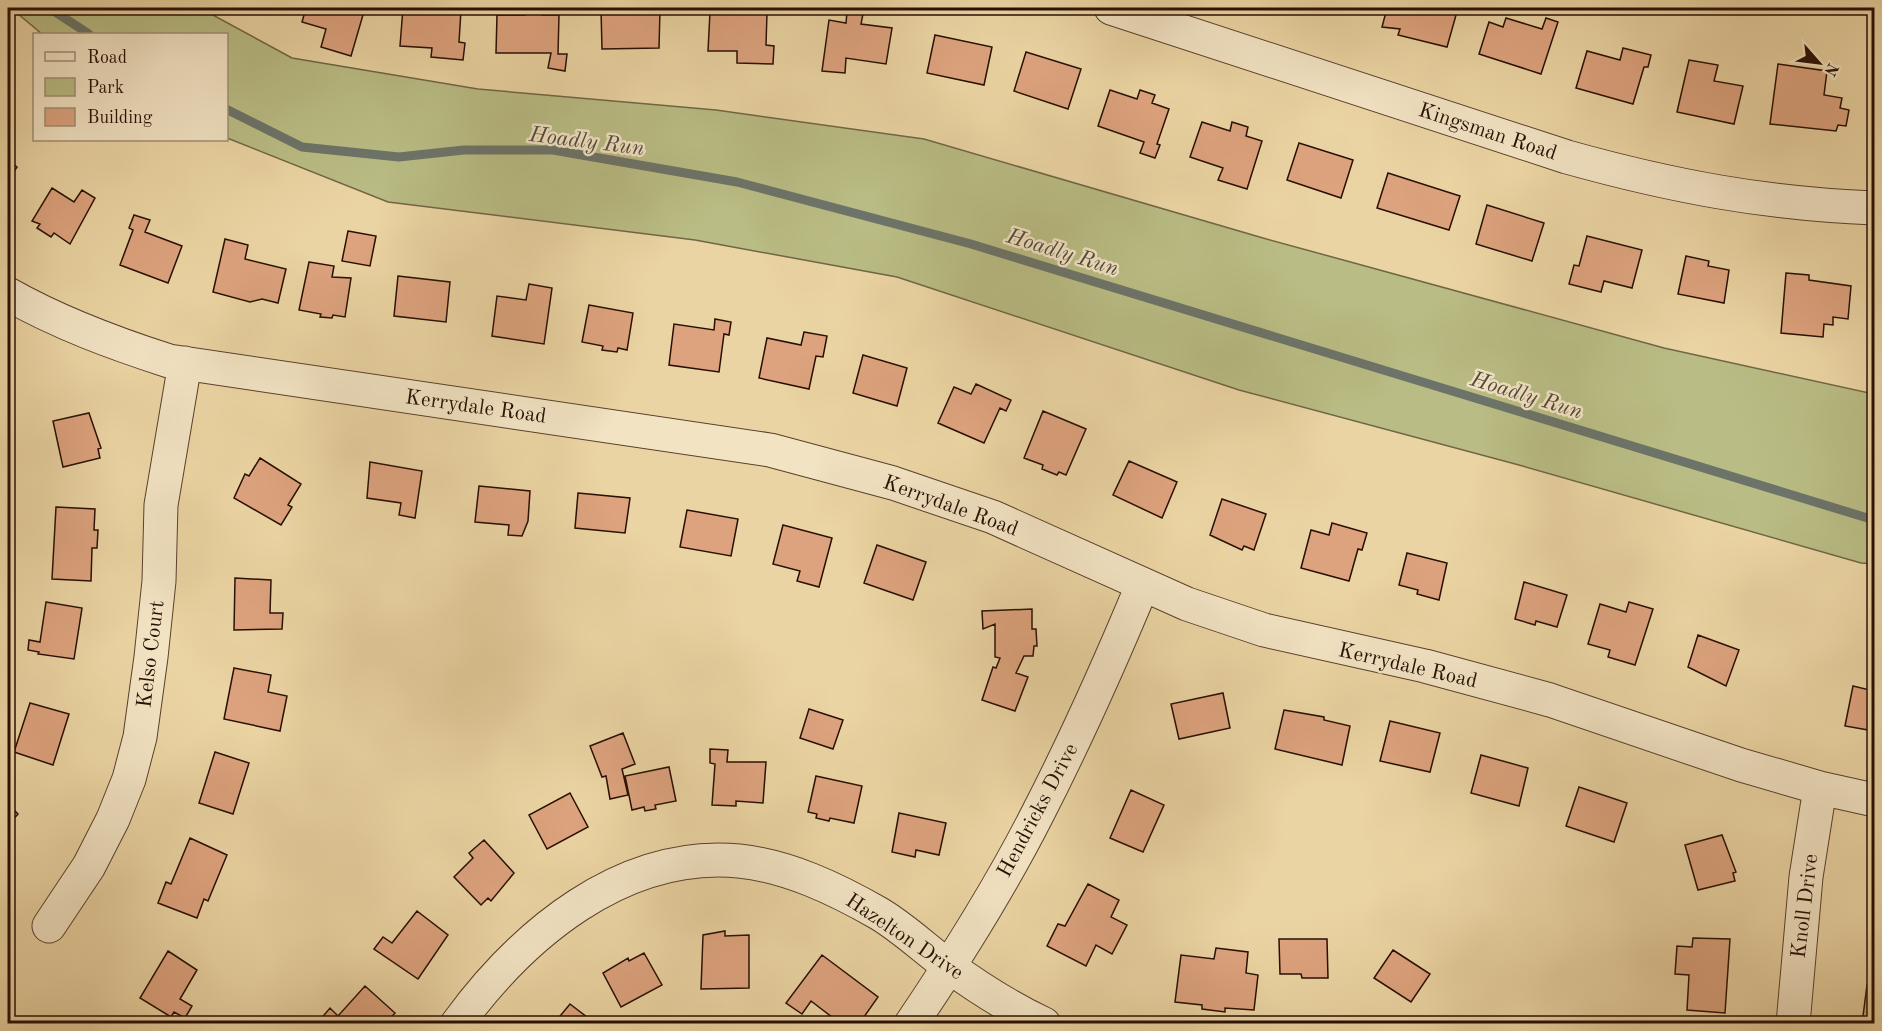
<svg xmlns="http://www.w3.org/2000/svg" width="1882" height="1031" viewBox="0 0 1882 1031" font-family="'Old Standard TT',serif">
<style>
.green{fill:#b9bc84;stroke:#706644;stroke-width:1.5}
.lines{fill:none;stroke-linecap:round;stroke-linejoin:round}
.stream{stroke:#6c7469;stroke-width:9}
.building{fill:#dda37e;stroke:#280f04;stroke-width:1.5}
.street-casing{stroke:#59402c;stroke-width:35}
.street{stroke:#f2e3c3;stroke-width:33}
.labels{text-anchor:middle;stroke-width:5;stroke-linejoin:round;paint-order:stroke}
.street-label{font-size:21px;fill:#280f04;stroke:#f2e3c3}
.water-label{font-size:22px;font-style:italic;fill:#504a3f;stroke:#f2e3c3}
</style>
<rect width="100%" height="100%" fill="#ebd4a3"/>
<filter id="stains"><feTurbulence type="fractalNoise" baseFrequency=".00333" numOctaves="4"/><feColorMatrix values="0 0 0 0 .2 0 0 0 0 .09 0 0 0 0 .02 0 0 0 .5 -.17"/></filter>
<radialGradient id="worn" r=".72"><stop offset=".6" stop-color="#630" stop-opacity="0"/><stop offset="1" stop-color="#630" stop-opacity=".3"/></radialGradient>
<path class="green" d="M11 8H200L292 58 478 89 716 110 924 139 1263 238 1664 348 1874 394V564L1861 563 1519 465 1239 390 897 277 695 240 388 202 227 138 226 34H42Z"/>
<g class="lines">
<path class="stream" d="M49 8 89 34
M226 109 302 147 399 157 464 150H553L737 182 971 244 1874 520"/>
</g>
<path class="building" d="M306 8H365L351 56 321 47 326 29 302 22Z
M403 8 461 10 459 42 465 43 463 60 431 57 432 48 400 46Z
M525 8H542V15H559L558 54H567L565 71 548 68 551 53H496L497 15H525Z
M1325 8H1347L1345 14Z
M1387 8H1458L1447 47 1398 35 1400 29 1382 27Z
M601 10H660L659 48 602 49Z
M710 12 767 13 766 45 774 46 773 64 737 63V51H708Z
M847 12 863 14 861 24 892 28 886 64 846 58 845 73 822 71 829 20 846 23Z
M1506 18 1542 29 1546 18 1558 22 1541 74 1479 54 1489 22 1503 27Z
M935 35 992 47 984 85 927 73Z
M1623 48 1651 55 1648 67H1644L1633 104 1576 88 1587 51 1620 60Z
M1026 52 1081 69 1068 109 1014 91Z
M1689 60 1718 65 1714 81 1743 86 1734 124 1677 112Z
M1778 64 1827 71 1824 95 1842 98 1840 108 1849 110 1846 126 1838 125 1836 131 1770 124Z
M1870 83H1874V123H1870Z
M1110 90 1137 99 1140 90 1155 95 1152 103 1169 109 1157 144 1160 145 1155 158 1140 153 1144 142 1098 126Z
M1202 122 1230 131 1232 122 1248 127 1246 136 1262 141 1247 189 1218 180 1223 168 1190 157Z
M1299 143 1353 160 1341 198 1287 180Z
M8 159 17 167 8 180Z
M1388 173 1460 196 1449 230 1377 208Z
M52 188 74 202 82 190 95 198 70 244 54 233 51 237 37 228 40 224 32 221Z
M1487 205 1544 223 1532 261 1476 244Z
M134 215 150 220 145 232 182 246 168 283 120 265 133 230 129 228Z
M348 231 376 236 370 266 342 261Z
M1587 236 1642 250 1632 288 1604 281 1601 292 1569 284 1574 265 1579 266Z
M225 239 248 245 245 259 286 269 278 303 262 299 250 302 213 292Z
M1686 256 1709 261 1708 266 1729 270 1724 303 1678 294Z
M309 262 334 266 332 277 351 278 345 317 333 315 332 318 320 317 321 314 299 310Z
M1786 273 1809 275V280L1851 286 1848 319 1833 317V325L1824 324 1823 337 1781 333Z
M398 276 450 282 446 322 394 316Z
M529 284 552 288 544 344 492 336 497 296 526 300Z
M589 305 633 313 627 350 618 348 617 352 602 350 603 346 582 342Z
M715 319 731 322 729 335 724 334 719 372 669 365 674 324 714 330Z
M804 332 827 336 823 357 816 356 809 389 759 378 767 338 801 345Z
M863 355 907 368 897 406 853 393Z
M976 384 1011 400 1006 411 1000 408 984 443 938 423 954 387 971 394Z
M1043 411 1086 429 1066 475 1059 472 1057 475 1042 469 1043 465 1024 458Z
M89 413 101 448 98 449 100 458 63 467 53 421Z
M260 458 301 484 288 505 292 507 281 525 234 498 245 474 249 476Z
M1129 461 1177 482 1162 518 1113 495Z
M370 462 422 471 415 518 399 515 401 503 367 498Z
M479 486 530 491 528 521 522 536 508 535 509 525 475 522Z
M578 493 630 498 625 533 575 528Z
M1222 499 1266 514 1254 550 1244 546 1242 550 1210 535Z
M56 507 95 509 94 530H98L97 548H92L91 581 52 579Z
M687 510 738 519 731 556 680 547Z
M1332 523 1367 533 1362 550 1358 549 1349 581 1301 568 1311 530 1329 535Z
M783 525 832 538 819 587 797 581 800 571 773 564Z
M877 545 926 562 913 600 864 583Z
M1407 553 1447 563 1439 600 1417 594 1418 590 1399 585Z
M235 578 271 580 270 613H283L282 629 234 630Z
M1524 582 1567 595 1557 627 1536 621 1535 625 1515 619Z
M46 602 82 608 74 659 38 654 39 652 28 650 29 640 40 642Z
M1629 602 1653 609 1635 665 1608 657 1610 650 1588 644 1600 604 1626 612Z
M1032 609V629H1036L1037 646H1034L1033 656H1024L1016 673 1028 677 1015 711 982 700 993 667 996 668 1000 658 995 657V624L983 629 982 611Z
M1698 635 1739 650 1726 686 1688 667Z
M234 668 271 675 268 692 287 696 280 731 224 719Z
M1853 686 1874 691V731L1845 726Z
M1223 693 1230 728 1179 739 1171 704Z
M30 703 69 714 53 765 14 752Z
M809 709 843 720 833 749 800 738Z
M1284 710 1324 717V720L1350 726 1342 765 1275 749Z
M1390 721 1440 733 1430 772 1380 761Z
M623 733 635 764 622 769 628 795 610 799 606 776 602 777 590 746Z
M710 749 728 750 727 762H766L763 803 736 801V806L712 805 715 764 710 763Z
M215 752 249 763 233 814 199 803Z
M1481 755 1528 768 1519 806 1471 793Z
M669 767 676 801 655 805 656 809 645 811 644 807 632 810 625 776Z
M816 776 862 786 854 823 830 818 829 821 816 818 817 814 808 812Z
M1579 787 1627 803 1614 842 1566 826Z
M1131 790 1164 805 1143 852 1110 838Z
M570 793 588 827 547 849 529 815Z
M8 804 18 814 8 825Z
M899 813 946 823 939 855 916 850 915 857 892 852Z
M1722 835 1736 872 1733 873 1735 881 1698 890 1685 845Z
M190 838 227 855 208 901 204 899 197 918 158 903 166 882 171 884Z
M484 840 514 873 491 901 488 898 481 905 454 877 473 858 469 853Z
M1088 884 1119 900 1111 917 1127 925 1112 954 1096 945 1086 966 1047 946 1058 924 1065 926Z
M417 911 448 935 418 979 374 949 383 937 392 943Z
M725 931V936L749 935V988L701 989 703 935Z
M1693 938 1730 939 1725 1013 1687 1010 1689 975 1675 974 1677 946 1692 947Z
M1279 939H1327L1328 978H1302L1301 974H1280Z
M1216 948 1248 952 1246 973 1258 975 1254 1010 1225 1008V1012L1202 1009V1005L1175 1002 1181 955 1214 959Z
M1393 950 1430 974 1411 1002 1374 978Z
M168 951 197 970 180 999 192 1006 185 1018 174 1012 171 1017 140 998Z
M644 953 662 985 621 1007 603 973 628 958 629 961Z
M822 955 878 997 859 1024H841L811 1001 802 1014 786 1003Z
M1867 985 1874 986V1024H1862Z
M365 986 395 1013 385 1024H321L319 1021 330 1008 338 1016Z
M570 1004 596 1024H549L552 1018 556 1021Z"/>
<g class="lines">
<defs>
<path id="street" d="M1111 8 1567 157C1671 186 1766 204 1874 208
M8 294C59 323 113 343 169 361L770 450 893 483 993 517 1187 604 1264 630 1425 666 1550 700 1741 765 1820 788 1874 800
M49 926 89 866 113 819 129 779 140 737 151 657 159 581 161 505 185 363
M457 1024C522 935 622 850 739 861 788 866 836 889 878 913 902 927 924 948 947 965 977 987 1010 1008 1044 1024
M911 1024C957 956 1001 886 1038 813 1076 739 1110 663 1142 586
M1793 1024 1806 877 1820 788"/>
</defs>
<use href="#street" class="street-casing"/>
<use href="#street" class="street"/>
</g>
<g class="labels">
<g class="street-label">
<text transform="translate(1488 131) rotate(18)" y="7">Kingsman Road</text>
<text transform="translate(476 406) rotate(8)" y="7">Kerrydale Road</text>
<text transform="translate(951 505) rotate(20)" y="7">Kerrydale Road</text>
<text transform="translate(150 654) rotate(-83)" y="7">Kelso Court</text>
<text transform="translate(1408 665) rotate(13)" y="7">Kerrydale Road</text>
<text transform="translate(1037 810) rotate(-62)" y="7">Hendricks Drive</text>
<text transform="translate(1804 906) rotate(-83)" y="7">Knoll Drive</text>
<text transform="translate(905 936) rotate(34)" y="7">Hazelton Drive</text>
</g>
<g class="water-label">
<text transform="translate(587 140) rotate(7)" y="8">Hoadly Run</text>
<text transform="translate(1063 251) rotate(17)" y="8">Hoadly Run</text>
<text transform="translate(1527 394) rotate(17)" y="8">Hoadly Run</text>
</g>
</g>
<rect width="1882" height="1031" fill="none" stroke="#ebd4a3" stroke-width="30"/>
<rect x="9" y="9" width="1864" height="1013" fill="none" stroke="#280f04" stroke-width="3"/>
<rect x="15" y="15" width="1852" height="1001" fill="none" stroke="#280f04" stroke-width="1.5"/>
<rect x="33" y="33" width="195" height="108" fill="#f2e3c3" stroke="#a18e77" stroke-width="1.5"/>
<rect x="45" y="52" width="30" height="9" fill="#f2e3c3" stroke="#a18e77" stroke-width="1.5"/>
<text x="87" y="63" font-size="18" fill="#280f04">Road</text>
<rect x="45" y="78" width="30" height="18" fill="#b9bc84" stroke="#a18e77" stroke-width="1.5"/>
<text x="87" y="93" font-size="18" fill="#280f04">Park</text>
<rect x="45" y="108" width="30" height="18" fill="#dda37e" stroke="#a18e77" stroke-width="1.5"/>
<text x="87" y="123" font-size="18" fill="#280f04">Building</text>
<g transform="translate(1819 63) rotate(118)" stroke="#f2e3c3" stroke-width="4.5" paint-order="stroke">
<path d="M0-4.5L10 22L0 15L-10 22Z" fill="#280f04"/>
<text y="-9" font-size="16" font-weight="bold" text-anchor="middle" fill="#280f04">N</text>
</g>
<rect width="100%" height="100%" filter="url(#stains)"/>
<rect width="100%" height="100%" fill="url(#worn)"/>
</svg>
